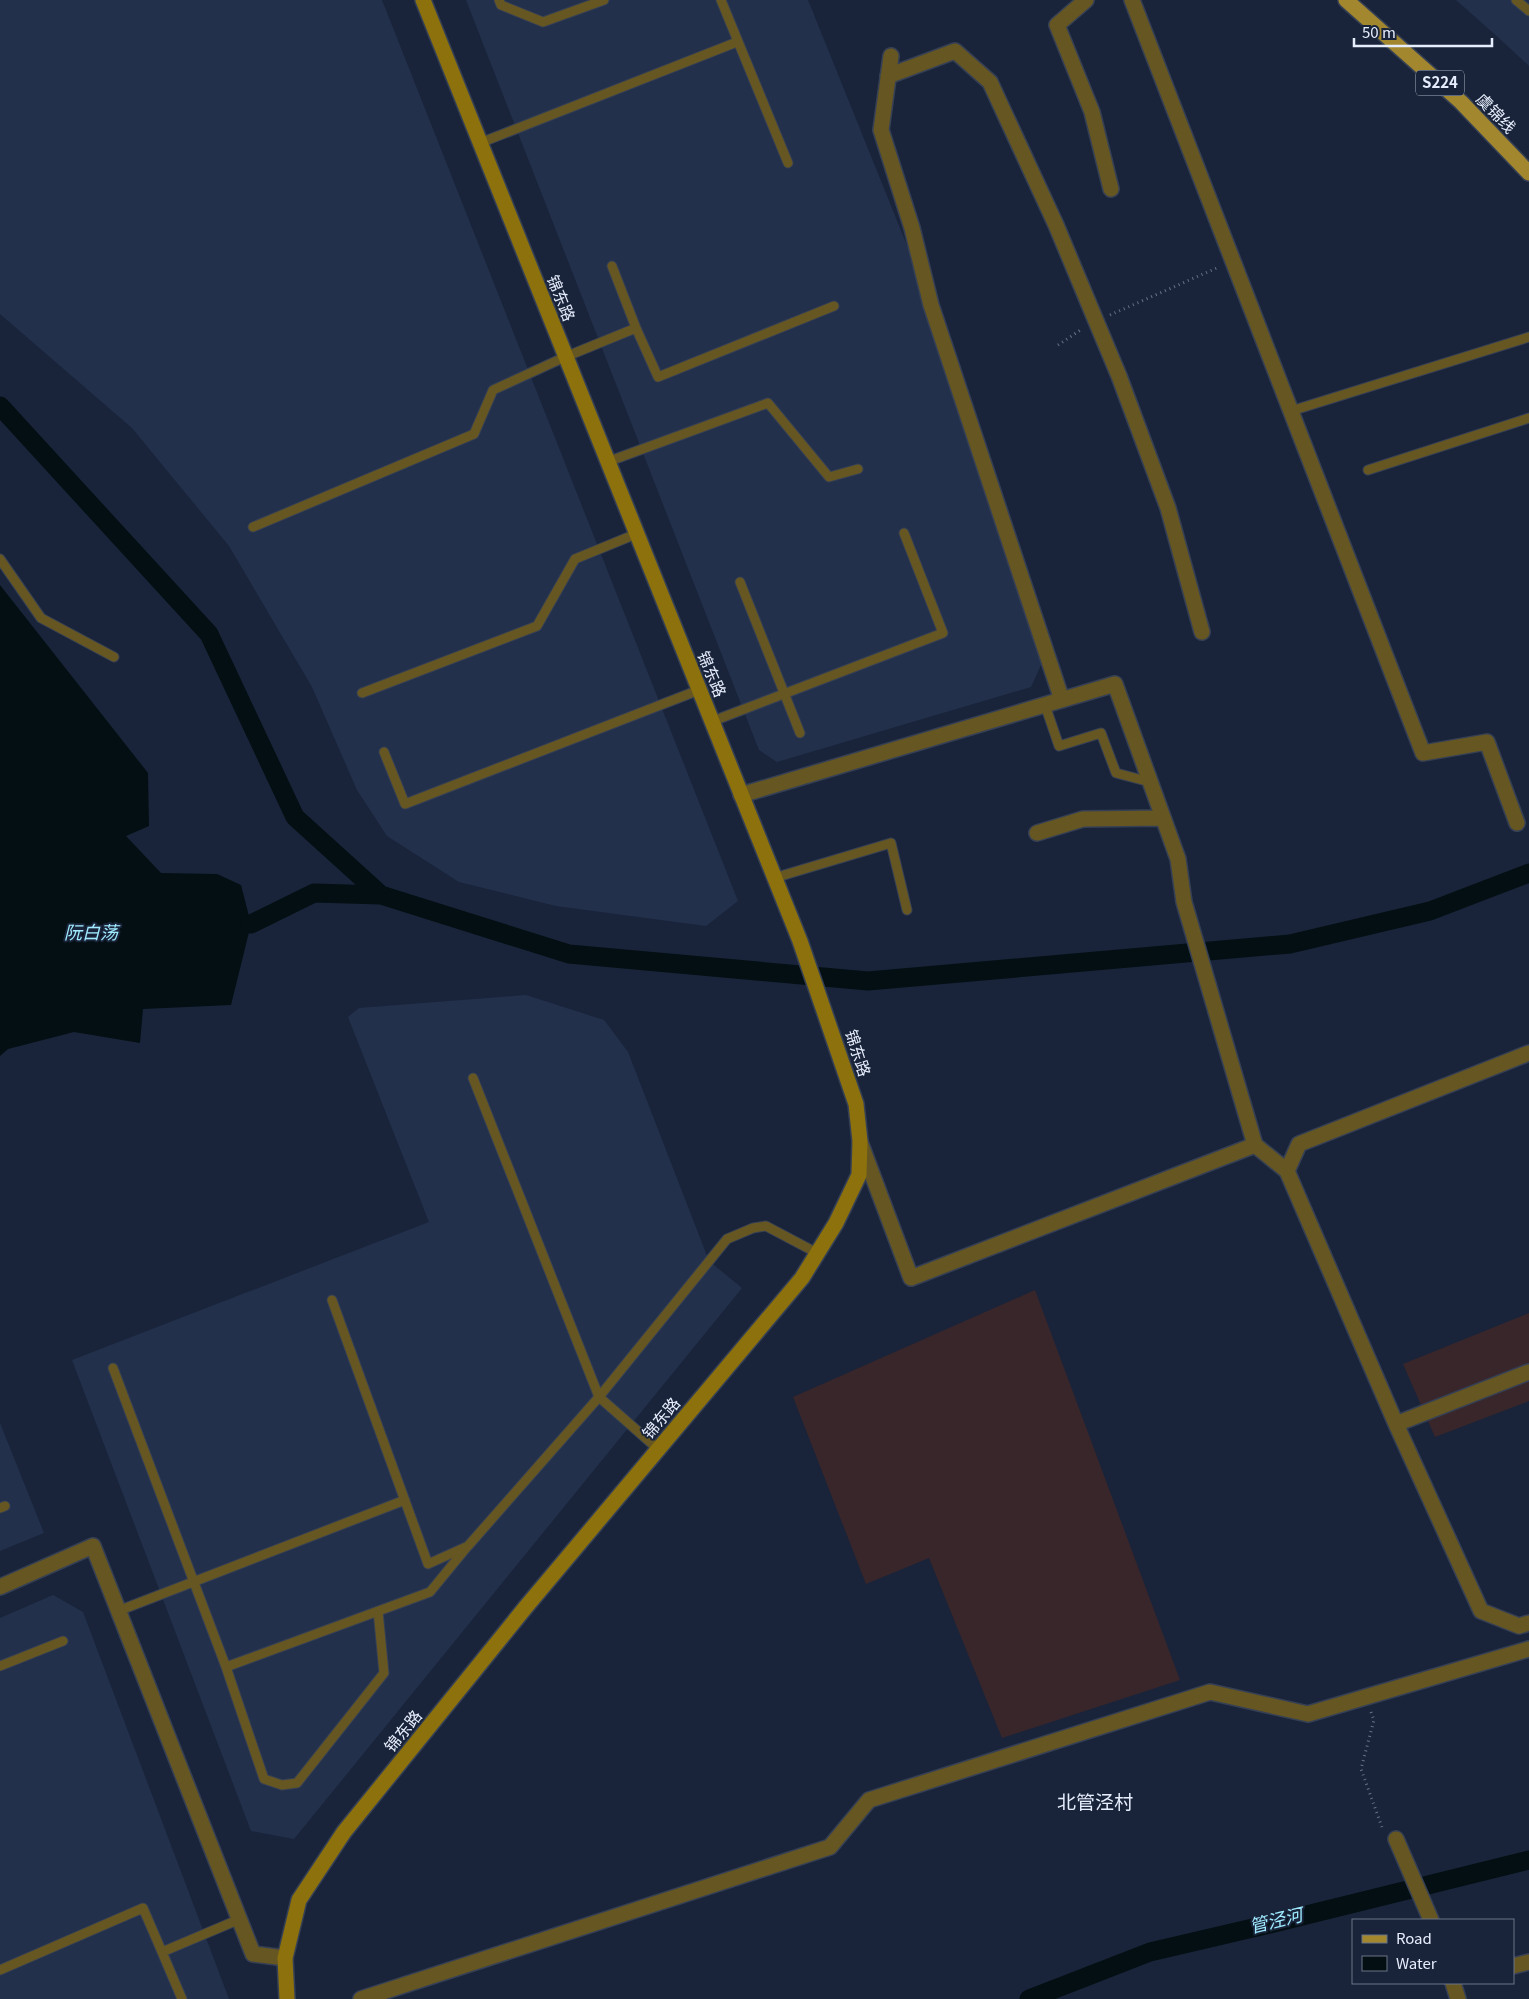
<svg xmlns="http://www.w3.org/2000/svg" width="1529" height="1999" viewBox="0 0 1529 1999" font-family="Georgia,'Noto Sans SC',serif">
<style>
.commercial{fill:#38262b}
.built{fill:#22304b}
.water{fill:#030f12}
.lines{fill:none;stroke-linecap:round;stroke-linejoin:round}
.canal{stroke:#030f12;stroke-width:19}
.lane-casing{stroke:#364055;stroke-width:11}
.street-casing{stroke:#364055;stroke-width:18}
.secondary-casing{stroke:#364055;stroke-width:18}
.primary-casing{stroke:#364055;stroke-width:18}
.path{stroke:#687185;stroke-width:3;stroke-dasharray:1 4;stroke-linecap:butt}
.lane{stroke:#665622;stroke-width:9}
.street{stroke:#665622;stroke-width:15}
.secondary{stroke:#8c710c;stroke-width:15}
.primary{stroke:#a2872e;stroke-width:15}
.labels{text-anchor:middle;stroke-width:4;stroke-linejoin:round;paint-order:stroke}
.shield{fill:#19243a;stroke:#a8b1c2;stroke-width:1}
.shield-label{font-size:15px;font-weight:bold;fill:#e6eefd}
.street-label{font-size:16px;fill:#e6eefd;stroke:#19243a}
.water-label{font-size:18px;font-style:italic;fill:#9febff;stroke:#19243a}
.quarter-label{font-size:19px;fill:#e6eefd;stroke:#19243a}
</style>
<rect width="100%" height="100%" fill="#19243a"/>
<path class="commercial" d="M1035 1290 1180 1680 1002 1738 929 1558 866 1584 793 1397Z
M1529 1313V1401L1435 1437 1403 1364Z"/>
<path class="built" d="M0 0H382L738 901 706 926 556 906 459 882 387 836 357 790 312 687 229 546 132 428 0 314Z
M466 0H808L931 305 1046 654 1031 687 777 762 759 750Z
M1456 0H1529V66L1500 39Z
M526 995 604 1020 628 1052 709 1261 742 1288 294 1839 251 1831 72 1360 429 1222 348 1017 359 1008Z
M0 1423 44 1533 0 1551Z
M53 1595 83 1612 229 1999H0V1618Z"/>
<path class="water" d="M0 585 148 773 149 826 126 836 161 873 217 874 241 885 251 924 231 1005 143 1009 140 1043 74 1032 8 1049 0 1056Z"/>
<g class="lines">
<path class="canal" d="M0 406 209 634 295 817 381 895 569 954 868 981 1290 944 1430 911 1529 873
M251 924 314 893 381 895
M1029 1999 1150 1952 1270 1924 1529 1860"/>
<defs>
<path id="lane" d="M499 0 501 5 543 22 604 0
M721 0 788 163
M1516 0 1529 11
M480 143 737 42
M636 328 658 377 834 306
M1291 411 1529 337
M607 462 768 403 829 477 858 469
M1368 470 1529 418
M253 527 474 434 493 390 565 357 636 328 612 266
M0 559 41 618 114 657
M740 582 800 733
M362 693 537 626 575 559 636 534
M1045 705 1059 746 1101 733 1116 773 1150 782
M713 721 943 633 904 533
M384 752 405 804 699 690
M774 878 891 843 907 910
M473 1078 599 1397 658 1449
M332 1300 428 1564 468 1546 599 1397 727 1239 753 1228 766 1226 817 1253
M113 1368 226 1667 430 1592 467 1547
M0 1508 5 1506
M118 1611 405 1500
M0 1666 63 1641
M226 1667 264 1779 282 1785 297 1783 384 1673 378 1611
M162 1952 182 1999
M0 1970 143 1908 162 1952 240 1919"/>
<path id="street" d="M1086 0 1057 25 1092 112 1111 189
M1132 0 1423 753 1487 742 1517 823
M891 56 881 130 912 228 931 305 1062 700
M888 76 955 51 990 82 1056 225 1096 321 1119 376 1168 508 1202 632
M741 795 1115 684 1178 859 1184 902 1255 1145
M1037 833 1083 819 1163 818
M1529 1053 1299 1144 1287 1171 1396 1424 1481 1611 1519 1626 1529 1623
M860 1142 911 1278 1255 1145 1287 1171
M1396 1424 1529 1372
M0 1587 93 1546 253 1954 285 1958
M1396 1839 1431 1920
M1513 1966 1529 1962
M1453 1983 1458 1999
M361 1999 830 1847 869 1800 1210 1692 1308 1714 1529 1649"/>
<path id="secondary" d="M287 1999 285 1958 299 1900 344 1832 525 1608 802 1278 836 1223 859 1175 860 1141 856 1104 800 941 423 0"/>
<path id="primary" d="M1346 0 1461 102 1529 173"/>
</defs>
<use href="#lane" class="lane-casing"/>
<use href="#street" class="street-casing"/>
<use href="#secondary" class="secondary-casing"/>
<use href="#primary" class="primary-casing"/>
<path class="path" d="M1110 315 1219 267
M1058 345 1082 329
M1371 1712 1374 1720 1361 1769 1383 1830"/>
<use href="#lane" class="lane"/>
<use href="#street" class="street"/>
<use href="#secondary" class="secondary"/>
<use href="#primary" class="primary"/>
</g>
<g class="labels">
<rect class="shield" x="1416" y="70.5" width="48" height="25" rx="4"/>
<g class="shield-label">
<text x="1440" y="88">S224</text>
</g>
<g class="street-label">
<text transform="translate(1496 113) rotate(46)" y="6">虞锦线</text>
<text transform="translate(561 298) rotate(68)" y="6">锦东路</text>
<text transform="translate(712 674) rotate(67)" y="6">锦东路</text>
<text transform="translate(858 1053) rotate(72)" y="6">锦东路</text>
<text transform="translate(661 1418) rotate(-50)" y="6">锦东路</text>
<text transform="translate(403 1731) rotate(-51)" y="6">锦东路</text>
</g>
<g class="water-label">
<text x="91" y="939">阮白荡</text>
<text transform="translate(1276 1921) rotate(-14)" y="6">管泾河</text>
</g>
<g class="quarter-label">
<text x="1095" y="1809">北管泾村</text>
</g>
</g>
<rect x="1352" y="1919" width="162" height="65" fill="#19243a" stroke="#6b7588"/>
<rect x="1362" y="1935" width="25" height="8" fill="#a2872e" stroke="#6b7588"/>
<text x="1396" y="1944" font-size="15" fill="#e6eefd">Road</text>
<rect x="1362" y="1956" width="25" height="15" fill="#030f12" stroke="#6b7588"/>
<text x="1396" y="1969" font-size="15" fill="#e6eefd">Water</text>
<path d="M1354 38v8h138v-8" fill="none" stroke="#e6eefd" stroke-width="2.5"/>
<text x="1362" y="38" font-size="15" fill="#e6eefd" stroke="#19243a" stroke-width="4" paint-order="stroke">50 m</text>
</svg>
